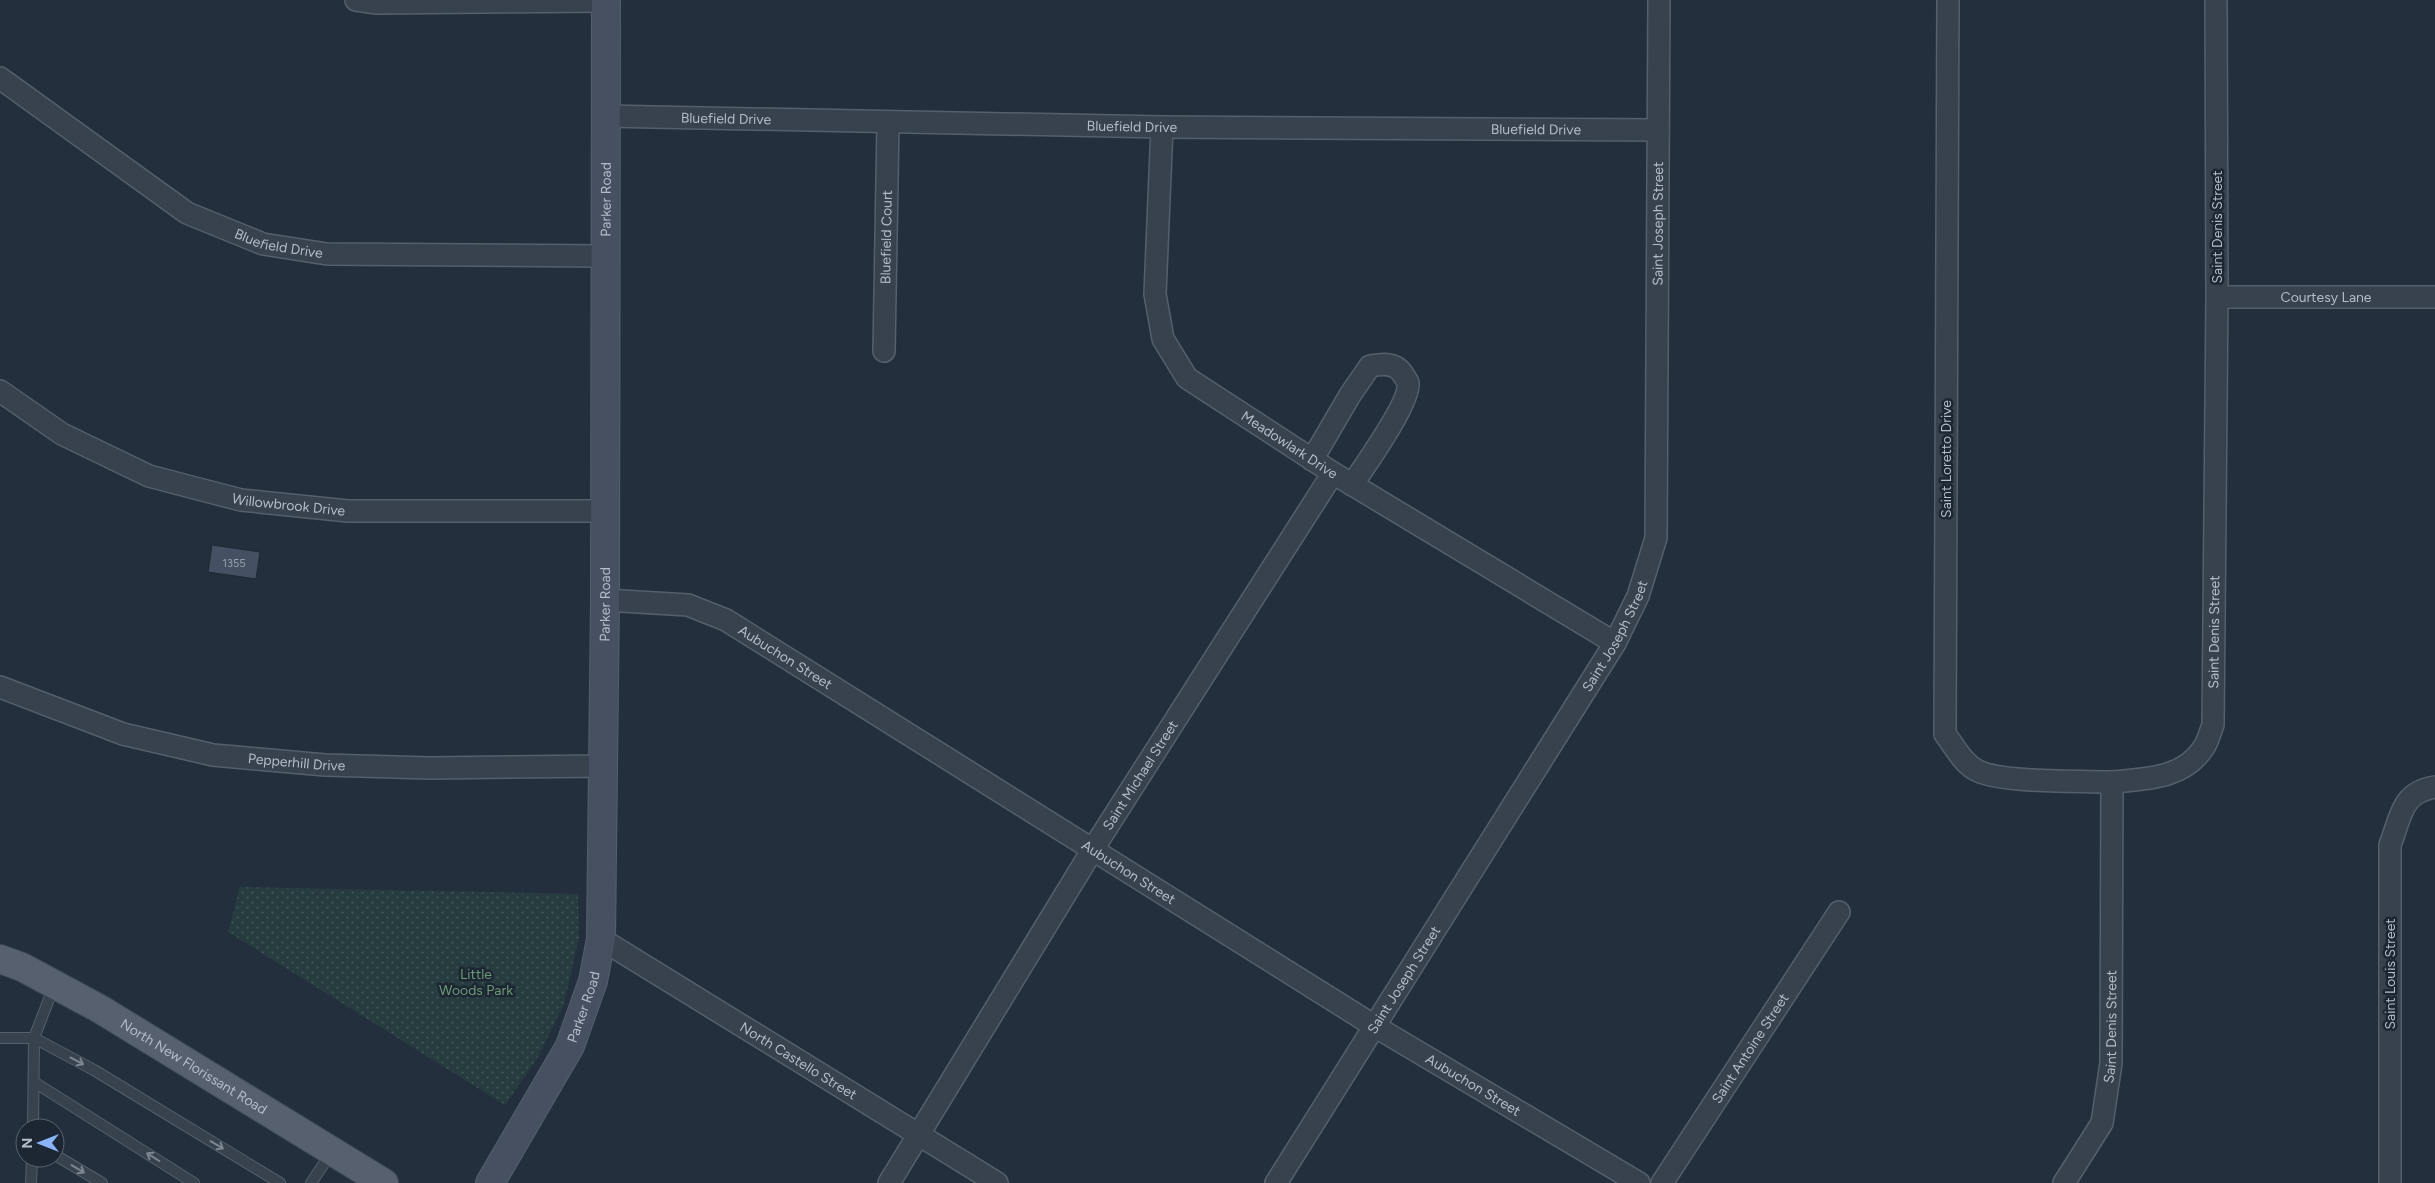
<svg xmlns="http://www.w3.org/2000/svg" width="2435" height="1183" viewBox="0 0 2435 1183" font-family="Figtree,sans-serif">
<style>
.park{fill:url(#park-dots)}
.building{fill:#455162;stroke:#1f2835}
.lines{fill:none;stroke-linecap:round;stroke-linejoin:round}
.lane-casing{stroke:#565f6c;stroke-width:12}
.street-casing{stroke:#565f6c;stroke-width:24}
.secondary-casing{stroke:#565f6c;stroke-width:30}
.primary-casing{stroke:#414a57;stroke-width:30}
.lane{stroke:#38414e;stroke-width:10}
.street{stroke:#38414e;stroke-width:21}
.secondary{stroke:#465061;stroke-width:28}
.primary{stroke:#56606e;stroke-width:28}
.oneway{stroke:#7c8592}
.labels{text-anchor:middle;stroke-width:5;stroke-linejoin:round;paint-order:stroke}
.number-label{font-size:11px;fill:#98a1af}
.street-label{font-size:14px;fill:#b4bcc9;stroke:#1d2633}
.park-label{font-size:14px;fill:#6b9a76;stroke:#1d2633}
</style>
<defs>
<pattern id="park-dots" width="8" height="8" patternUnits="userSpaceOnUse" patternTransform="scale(1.25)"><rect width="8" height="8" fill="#263c3f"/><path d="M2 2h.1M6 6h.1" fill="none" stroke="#435659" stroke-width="1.8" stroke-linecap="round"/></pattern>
</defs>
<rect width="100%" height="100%" fill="#242f3e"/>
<path class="park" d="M240 887 578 894 579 937 564 1004 538 1057 505 1105 228 932Z"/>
<path class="building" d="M212 545 260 552 256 579 208 572Z"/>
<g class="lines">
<defs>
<path id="lane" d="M0 1038H34L94 1070 280 1183
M34 1082 194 1183
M33 1128 34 1038 54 986
M55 1155 102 1183
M31 1183 32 1158
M311 1183 331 1153"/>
<g id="street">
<path d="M356 0 377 3 606 1"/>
<path d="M1948 0 1945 734C1955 747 1963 764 1978 771 2003 783 2081 781 2112 782"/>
<path id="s1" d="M0 78 187 213 263 244 327 254 604 256"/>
<path id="s2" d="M604 116 1162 127 1658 130"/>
<path id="s3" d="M1162 127 1155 294 1163 339 1187 378 1333 473 1615 643"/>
<path id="s4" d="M2217 297H2435"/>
<path id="s5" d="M884 351 888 123"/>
<path id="s6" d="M0 391 62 434 149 476 241 500 348 511H604"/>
<path d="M1312 460 1350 395 1370 366C1381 364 1395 362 1402 373 1404 376 1407 380 1408 383 1411 401 1364 467 1352 485"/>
<path id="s7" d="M605 600 688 605 726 620 1376 1027 1639 1183"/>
<path id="s8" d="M0 687 123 734 213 755 325 765 430 768 604 766"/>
<path id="s9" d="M601 939 997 1183"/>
<path id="s10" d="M889 1183 1093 849 1333 473"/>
<path id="s11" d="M1276 1183 1615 643 1638 596 1656 538 1659 0"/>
<path id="s12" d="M1662 1183 1839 912"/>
<path id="s13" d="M2064 1183 2102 1123 2111 1063 2112 782C2145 779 2184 779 2204 747 2208 741 2210 732 2213 725L2217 297 2216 0"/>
<path d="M2390 1183V845C2401 817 2401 792 2435 787"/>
</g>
<g id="secondary">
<path id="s14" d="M490 1183 570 1046 593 981 601 939 605 600 606 0"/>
</g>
<g id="primary">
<path id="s15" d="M0 959 22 967 100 1009 384 1183"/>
</g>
</defs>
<use href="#lane" class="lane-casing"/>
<use href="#street" class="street-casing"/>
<use href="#secondary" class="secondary-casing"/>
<use href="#primary" class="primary-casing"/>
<use href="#lane" class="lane"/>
<use href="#street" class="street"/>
<use href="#secondary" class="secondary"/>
<use href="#primary" class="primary"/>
</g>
<defs><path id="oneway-shaft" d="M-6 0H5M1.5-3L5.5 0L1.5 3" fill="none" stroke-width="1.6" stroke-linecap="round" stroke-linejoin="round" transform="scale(1.25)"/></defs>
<g class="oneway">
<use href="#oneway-shaft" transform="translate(77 1061) rotate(28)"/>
<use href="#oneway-shaft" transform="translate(217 1145) rotate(31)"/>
<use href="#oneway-shaft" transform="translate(153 1157) rotate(-148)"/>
<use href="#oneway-shaft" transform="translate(78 1169) rotate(31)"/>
</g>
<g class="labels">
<g class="number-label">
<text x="234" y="567">1355</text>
</g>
<g class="street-label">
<text dy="5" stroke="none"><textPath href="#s2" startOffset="122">Bluefield Drive</textPath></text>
<text dy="5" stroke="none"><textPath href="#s2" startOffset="528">Bluefield Drive</textPath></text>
<text dy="5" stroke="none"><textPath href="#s2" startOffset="932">Bluefield Drive</textPath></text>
<text dy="5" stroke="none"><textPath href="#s14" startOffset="1010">Parker Road</textPath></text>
<text dy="5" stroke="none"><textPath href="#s11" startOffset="1065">Saint Joseph Street</textPath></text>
<text transform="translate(2217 227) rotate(-90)" y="5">Saint Denis Street</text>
<text dy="5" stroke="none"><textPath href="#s5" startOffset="114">Bluefield Court</textPath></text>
<text dy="5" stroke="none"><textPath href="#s1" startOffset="328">Bluefield Drive</textPath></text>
<text dy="5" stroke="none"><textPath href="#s4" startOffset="109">Courtesy Lane</textPath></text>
<text dy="5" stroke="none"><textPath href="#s3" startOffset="381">Meadowlark Drive</textPath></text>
<text transform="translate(1946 459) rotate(-90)" y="5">Saint Loretto Drive</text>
<text dy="5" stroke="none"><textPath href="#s6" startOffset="315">Willowbrook Drive</textPath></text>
<text dy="5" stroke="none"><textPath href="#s14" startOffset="605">Parker Road</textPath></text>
<text dy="5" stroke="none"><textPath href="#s13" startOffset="632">Saint Denis Street</textPath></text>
<text dy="5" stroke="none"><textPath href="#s11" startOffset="644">Saint Joseph Street</textPath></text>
<text dy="5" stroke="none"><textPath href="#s7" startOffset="194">Aubuchon Street</textPath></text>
<text dy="5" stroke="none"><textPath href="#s8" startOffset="308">Pepperhill Drive</textPath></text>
<text dy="5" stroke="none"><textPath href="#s10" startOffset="479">Saint Michael Street</textPath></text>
<text dy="5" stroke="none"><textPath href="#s7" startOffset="599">Aubuchon Street</textPath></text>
<text transform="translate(2390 974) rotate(-90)" y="5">Saint Louis Street</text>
<text dy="5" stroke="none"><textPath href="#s11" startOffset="240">Saint Joseph Street</textPath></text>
<text dy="5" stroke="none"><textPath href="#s14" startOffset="200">Parker Road</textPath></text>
<text dy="5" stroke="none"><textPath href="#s13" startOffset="168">Saint Denis Street</textPath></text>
<text dy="5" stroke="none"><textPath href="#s12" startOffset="161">Saint Antoine Street</textPath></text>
<text dy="5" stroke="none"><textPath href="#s9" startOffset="232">North Castello Street</textPath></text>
<text dy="5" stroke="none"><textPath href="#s15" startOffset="222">North New Florissant Road</textPath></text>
<text dy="5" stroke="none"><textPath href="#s7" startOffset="1004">Aubuchon Street</textPath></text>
</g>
<g class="park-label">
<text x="476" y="979">Little<tspan x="476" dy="16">Woods Park</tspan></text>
</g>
</g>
<g transform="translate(40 1143) rotate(270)"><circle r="24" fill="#1d2633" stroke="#59626f"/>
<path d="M0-4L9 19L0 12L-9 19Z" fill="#8ab4f8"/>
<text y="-8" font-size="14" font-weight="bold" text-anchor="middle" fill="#b4bcc9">N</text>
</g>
</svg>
